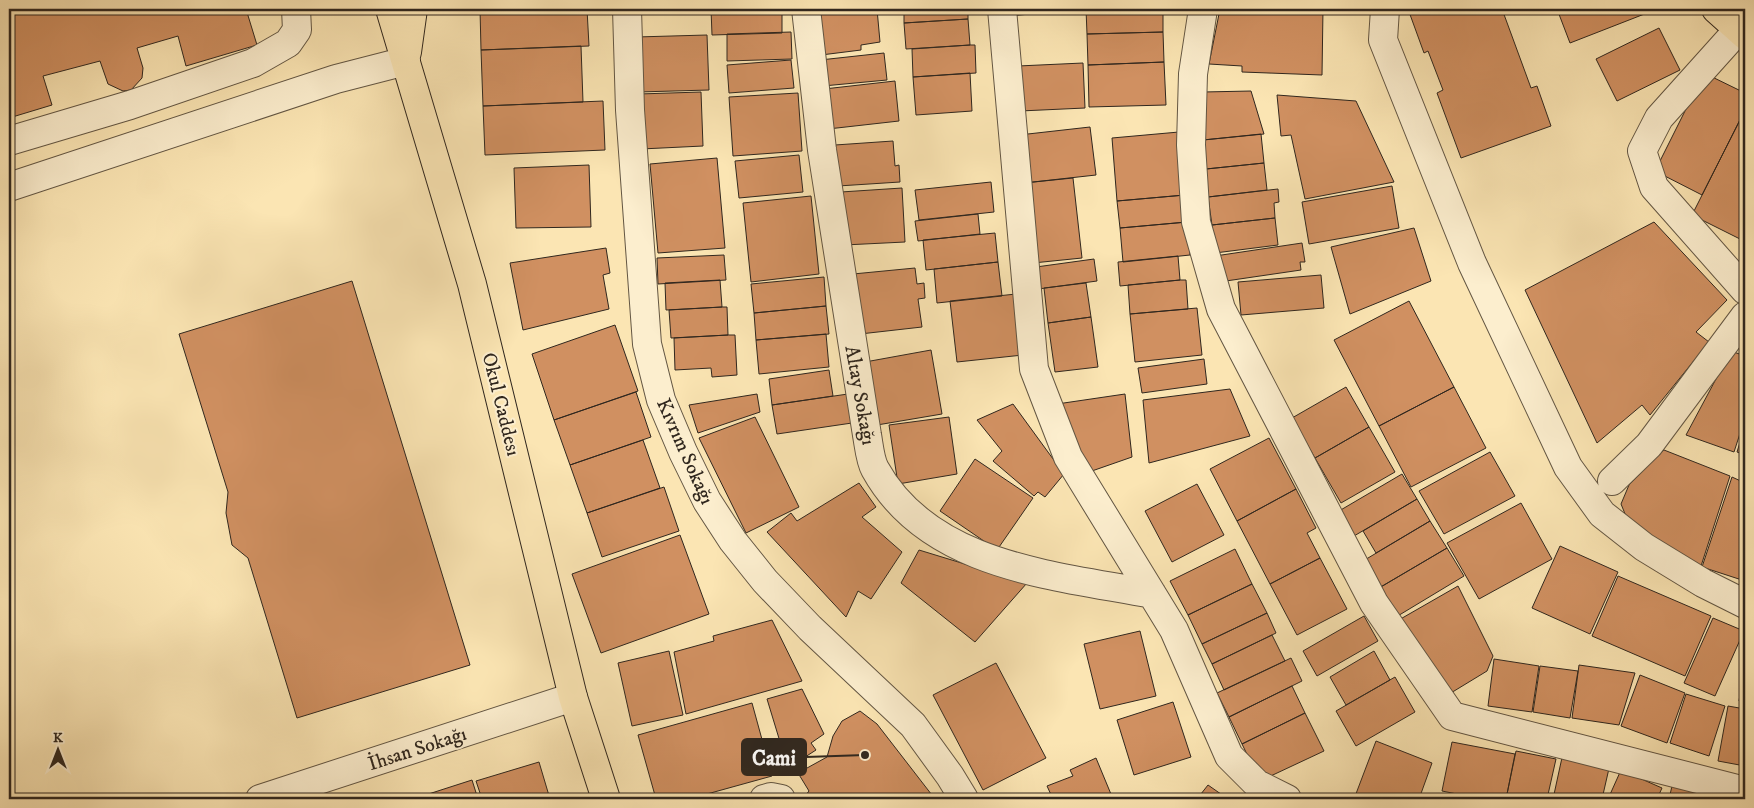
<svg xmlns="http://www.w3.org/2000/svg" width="1754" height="808" viewBox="0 0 1754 808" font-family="'IM FELL DW Pica',serif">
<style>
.building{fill:#d09061;stroke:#30271e}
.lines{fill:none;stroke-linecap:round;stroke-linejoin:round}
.minor-casing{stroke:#635643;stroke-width:30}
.major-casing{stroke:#30271e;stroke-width:30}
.minor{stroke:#fceece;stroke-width:28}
.major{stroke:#fbe5b3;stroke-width:28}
.labels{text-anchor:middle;stroke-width:4;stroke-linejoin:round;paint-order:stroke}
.street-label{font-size:20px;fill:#30271e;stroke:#fceece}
.leader{fill:none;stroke:#30271e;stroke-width:2}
.callout-dot{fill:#30271e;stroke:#fceece;stroke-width:2}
.callout{fill:#30271e;stroke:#30271e;stroke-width:2}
.callout-label{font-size:21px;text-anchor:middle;font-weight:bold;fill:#fff}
</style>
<rect width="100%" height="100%" fill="#fbe5b3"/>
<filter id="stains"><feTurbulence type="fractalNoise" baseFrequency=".004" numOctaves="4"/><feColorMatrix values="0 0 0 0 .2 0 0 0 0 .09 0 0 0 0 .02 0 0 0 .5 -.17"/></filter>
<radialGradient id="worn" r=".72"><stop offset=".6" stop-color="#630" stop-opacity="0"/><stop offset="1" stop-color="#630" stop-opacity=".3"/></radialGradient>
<path class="building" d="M9 9H246L257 45 186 66 178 36 137 48 143 68 142 78 131 90 123 91 108 84 100 61 43 76 52 105 9 118Z
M480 9H587L589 46 481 50Z
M711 9H782V33L712 35Z
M816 9H877L880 42 861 45V50L821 55Z
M904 9H968V19L904 23Z
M1006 9H1055V12L1007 16Z
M1086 9H1163V32L1087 34Z
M1220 9H1323L1322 75 1242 72V66L1209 64Z
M1408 9H1502L1531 88 1537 86 1551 126 1461 158 1437 93 1443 90 1428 51 1424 53Z
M1557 9H1645L1647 13 1570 43Z
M968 19 970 45 906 49 904 23Z
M1659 28 1680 70 1617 101 1596 59Z
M791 32 792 59 727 61V34Z
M1163 32 1164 62 1088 65 1087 34Z
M707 35 709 90 638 92 636 37Z
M970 45H975L976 73 913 77 912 49Z
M581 46 583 102 483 106 481 50Z
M884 53 887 80 823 86 820 60Z
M791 60 794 88 729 93 727 65Z
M1164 62 1166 105 1089 107 1088 65Z
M1083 63 1085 108 1020 111 1018 66Z
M970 73 972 111 916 115 913 77Z
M1704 73 1745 93V110L1702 195 1655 171Z
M895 81 899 121 828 129 824 89Z
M1251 91 1264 134 1203 140V92Z
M701 92 703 146 641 149 639 94Z
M798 93 802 151 733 156 729 97Z
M1277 95 1356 101 1394 182 1305 199 1291 135 1281 136Z
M603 101 605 150 485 155 483 106Z
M1745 110V228L1740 239 1692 215Z
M1090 127 1096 175 1024 183 1019 135Z
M1179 132 1185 195 1117 201 1112 138Z
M1261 134 1264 163 1206 169 1203 140Z
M893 141 895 166 899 165 900 182 838 186 835 145Z
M799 155 803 192 739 198 735 161Z
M717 158 725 248 658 253 650 164Z
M1264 163 1267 190 1208 197 1206 169Z
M589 165 591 227 516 228 514 168Z
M1073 178 1082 258 1033 263 1024 183Z
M991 182 994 212 919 220 915 190Z
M1392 186 1399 228 1309 244 1302 202Z
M902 188 905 242 844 245 841 192Z
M1278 189 1279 202 1274 203 1275 218 1212 225 1208 197Z
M1185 195 1187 222 1120 228 1117 201Z
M811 196 819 274 751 282 743 203Z
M978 214 980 234 918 241 915 221Z
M1275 218 1278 245 1215 253 1212 225Z
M1187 222 1190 255 1123 262 1120 228Z
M1654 222 1727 300 1696 332 1709 342 1650 415 1642 405 1597 443 1525 290Z
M1414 228 1431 281 1350 314 1331 247Z
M995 233 998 262 926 270 923 240Z
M1302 243 1305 262H1300L1301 270 1219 282 1215 256Z
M606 248 610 273 603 275 609 309 523 330 510 263Z
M724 255 726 280 658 284 657 258Z
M1178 256 1180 280 1120 286 1118 262Z
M1094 259 1097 281 1038 289 1036 267Z
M998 262 1002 296 937 303 934 269Z
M915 268 917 284 924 283 925 298 918 299 922 327 860 334 853 274Z
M1321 275 1324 308 1241 315 1238 282Z
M824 277 826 306 754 313 751 284Z
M720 280 722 307 666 310 665 283Z
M1180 280H1186L1188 309 1130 314 1128 285Z
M352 281 470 665 297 718 248 558 232 545 226 513 228 492 179 334Z
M1086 283 1091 317 1048 323 1044 288Z
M1016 294 1023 355 957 362 950 301Z
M1409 301 1454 387 1379 426 1334 340Z
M826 306 829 334 756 340 754 313Z
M722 307H727L728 335 671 338 669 310Z
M1197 308 1202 355 1135 362 1130 314Z
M1091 317 1098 367 1055 372 1048 323Z
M615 325 638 391 554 420 532 354Z
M826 334 829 367 759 374 756 340Z
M728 335H735L737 375 712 377 711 368 675 370 674 338Z
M931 350 942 414 877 425 865 362Z
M1731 351 1745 356V418L1734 452 1686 435Z
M1204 359 1207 384 1142 393 1138 368Z
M829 370 833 396 772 405 769 379Z
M1346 387 1369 427 1315 458 1292 418Z
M1454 387 1486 448 1411 487 1379 426Z
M1230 389 1250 436 1149 463 1143 400Z
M636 392 651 437 570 465 554 420Z
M757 394 760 412 698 433 689 405Z
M848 394 852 423 777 434 772 405Z
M1125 394 1132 457 1089 472 1057 404Z
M1013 404 1064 474 1045 497 1038 492 1034 496 993 461 1002 451 977 420Z
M755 417 799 507 746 533 699 438Z
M949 417 957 474 898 484 889 425Z
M1745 426V455L1737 452Z
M1369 427 1395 472 1341 503 1315 458Z
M1269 438 1296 489 1237 521 1210 469Z
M643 440 660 488 587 513 570 465Z
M1664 450 1730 476 1701 566 1630 526 1621 504 1629 485Z
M1490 452 1515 496 1444 534 1419 491Z
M975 459 1033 498 997 550 940 511Z
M1402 474 1417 499 1354 536 1339 511Z
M1732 477 1745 483V581L1702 567Z
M859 483 876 507 862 517 902 552 871 599 858 591 846 617 767 532 791 513 797 521Z
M1197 484 1224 535 1172 562 1145 511Z
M664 487 679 531 602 557 587 513Z
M1296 489 1316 528 1307 533 1320 558 1270 584 1237 521Z
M1417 499 1430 521 1376 553 1363 531Z
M1521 503 1552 559 1479 599 1447 543Z
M1430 521 1447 548 1379 588 1363 561Z
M680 535 709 614 601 653 572 574Z
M1560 546 1618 572 1590 634 1532 608Z
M1447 548 1464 576 1396 617 1379 588Z
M1235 549 1252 584 1188 615 1170 581Z
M919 550 1027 583 975 642 901 583Z
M1320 558 1347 609 1297 635 1270 584Z
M1618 576 1711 616 1685 676 1592 636Z
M1252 584 1267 613 1202 644 1188 615Z
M1458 586 1493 656 1487 671 1441 699 1397 621Z
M1267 613 1276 633 1212 664 1202 644Z
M1364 616 1378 641 1317 676 1303 651Z
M1713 618 1744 631 1715 696 1684 683Z
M772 620 802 681 686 714 674 652 714 641 713 636Z
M1140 631 1156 696 1100 709 1084 644Z
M1272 635 1285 661 1224 690 1212 664Z
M669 651 683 715 632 726 618 663Z
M1374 651 1390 680 1346 705 1330 677Z
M1291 658 1302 681 1229 717 1217 693Z
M1494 659 1539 666 1532 712 1488 706Z
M1745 662V702L1739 701Z
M996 663 1046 758 983 790 933 695Z
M1579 665 1635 673 1619 725 1572 718Z
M1540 666 1578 671 1570 718 1533 712Z
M1640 675 1685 693 1667 743 1621 726Z
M1395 677 1415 712 1356 746 1336 711Z
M1292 686 1305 713 1242 744 1229 717Z
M802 689 824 734 811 743 816 750 788 768 767 699Z
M1686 694 1725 706 1709 756 1670 743Z
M1173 702 1191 757 1134 775 1117 720Z
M752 703 772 776 689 799H656L638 735Z
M1728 706 1745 709V766L1718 761Z
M860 711 877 724 935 799H807L805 796 809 791 798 773 827 757 833 736 842 721Z
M1305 713 1324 751 1260 781 1242 744Z
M1376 741 1432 763 1419 799H1354Z
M1452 742 1515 754 1506 799H1482L1442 791Z
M1516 751 1556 759 1547 799H1506Z
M1563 753 1610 764 1602 799H1553Z
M1096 758 1113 799H1053L1047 786 1073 776 1070 770Z
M539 762 550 799H482L476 781Z
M1621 770 1662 788 1657 799H1608Z
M472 780 478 799H413Z
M1208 785 1228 799H1197Z
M1672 786 1710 793 1709 799H1669Z"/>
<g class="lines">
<defs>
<path id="minor" d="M627 9 630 110 647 344 661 400 683 452 707 501 733 541 765 581 810 628 913 725 950 776 964 799
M806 9 822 150 867 435C869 446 870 460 875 469 929 567 1054 575 1152 594
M1002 9 1034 369 1068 457 1174 630 1229 756 1257 784 1287 799
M1203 9 1193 74 1191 145 1196 222 1221 309 1374 603 1452 716 1745 791
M1385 9 1383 40 1472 263 1568 467 1602 514 1644 547 1703 583 1745 604
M1738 30 1659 118 1642 151 1654 187 1745 290
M9 141 130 105 253 63 288 43 297 30 296 9
M9 187 336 79 406 61
M1612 481 1649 445 1745 316
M260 799 573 697
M764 799 771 797 781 799"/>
<path id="major" d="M390 9 472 284 573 697 606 799
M1716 9 1745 35
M407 52 413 9"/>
</defs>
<use href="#minor" class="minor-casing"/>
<use href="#major" class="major-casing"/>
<use href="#minor" class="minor"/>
<use href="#major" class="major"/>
</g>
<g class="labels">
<g class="street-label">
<text transform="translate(861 395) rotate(80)" y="7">Altay Sokağı</text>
<text transform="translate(502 404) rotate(76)" y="7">Okul Caddesı</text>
<text transform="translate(686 451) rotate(66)" y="7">Kıvrım Sokağı</text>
<text transform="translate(417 748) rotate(-18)" y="7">İhsan Sokağı</text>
</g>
</g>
<path class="leader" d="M865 755L806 757"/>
<circle class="callout-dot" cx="865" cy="755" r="5"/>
<rect class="callout" x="742" y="739" width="64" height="36" rx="5"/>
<g class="callout-label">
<text x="774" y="765">Cami</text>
</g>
<rect width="1754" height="808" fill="none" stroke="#fbe5b3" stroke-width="30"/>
<rect x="10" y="10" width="1734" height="788" fill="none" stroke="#30271e" stroke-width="2.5"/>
<rect x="15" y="15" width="1724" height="778" fill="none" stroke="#30271e"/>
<g transform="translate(58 750)" stroke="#fceece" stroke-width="4" paint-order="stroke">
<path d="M0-4L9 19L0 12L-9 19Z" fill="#30271e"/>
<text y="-8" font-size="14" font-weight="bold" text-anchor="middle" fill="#30271e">K</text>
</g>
<rect width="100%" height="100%" filter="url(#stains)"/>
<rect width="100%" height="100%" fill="url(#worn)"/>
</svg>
